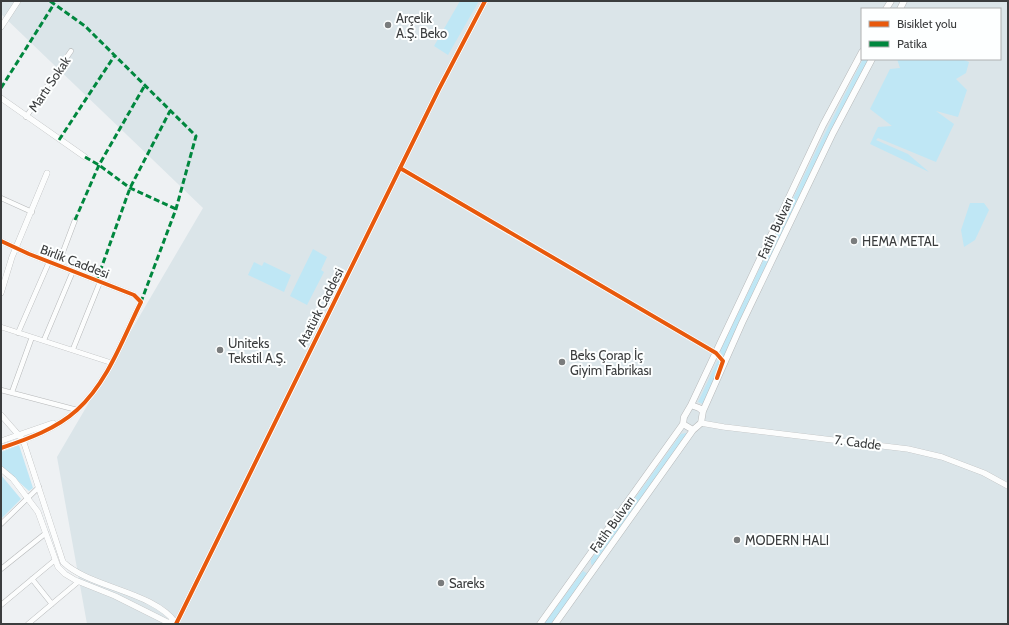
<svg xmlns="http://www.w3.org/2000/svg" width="1009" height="625" viewBox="0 0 1009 625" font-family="Cabin,sans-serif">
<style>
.built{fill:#dbe5e9;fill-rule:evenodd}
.green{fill:#bfe7f5}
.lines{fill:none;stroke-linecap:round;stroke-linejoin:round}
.minor-casing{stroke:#b6b8b9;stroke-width:5.5}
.tertiary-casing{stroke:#b6b8b9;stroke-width:6}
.secondary-casing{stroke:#b6b8b9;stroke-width:7}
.minor{stroke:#fcfdfd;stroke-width:4.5}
.tertiary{stroke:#fcfdfd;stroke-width:5.5}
.secondary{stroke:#fcfdfd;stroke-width:6}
.quiet{stroke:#00873e;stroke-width:3;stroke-dasharray:6 3;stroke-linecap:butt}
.cycleway-casing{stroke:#fdffff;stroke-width:6}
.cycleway{stroke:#e8590c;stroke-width:4}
.poi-dot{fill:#7a7c7d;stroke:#fdffff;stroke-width:1.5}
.labels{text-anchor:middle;stroke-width:4;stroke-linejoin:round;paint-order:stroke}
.poi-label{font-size:13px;fill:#3b3d3e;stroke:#fdffff;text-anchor:start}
.street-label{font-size:13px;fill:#3b3d3e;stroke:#fdffff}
</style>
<rect width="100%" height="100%" fill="#eef1f3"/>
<path class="built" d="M1 1H1008V624H87L57 457 203 208 1 14ZM862 9H1000V59H862Z"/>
<path class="green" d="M460 1H479L448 55 434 46Z
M863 59H869L724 358 720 351 816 151Z
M897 59H962L969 62 966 73 956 79 967 90 958 117 936 111 954 124 936 162 878 138 876 140 908 154 929 172 870 144 878 127 892 126 870 109 890 69 900 68Z
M970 203H984L989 210 975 240 964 247 961 230Z
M313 249 327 257 321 270 324 272 307 305 290 296Z
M254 262 262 266 264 262 291 275 284 292 248 275Z
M719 358 721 364 703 404 698 402Z
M686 433 688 435 594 566 591 564V560L681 434Z
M19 445 33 488 29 491 1 466V452Z
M1 475 21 499 1 519Z
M583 571 588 574 552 624H544Z"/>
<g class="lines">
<defs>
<path id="minor" d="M26 117 71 51
M400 168 716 353 723 361 721 366
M1 198 32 212
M58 265 75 220
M1 327 112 363
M18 333 49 262
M44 340 73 271
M73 349 100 282
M1 390 77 410
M12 392 32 337
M1 524 39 487
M1 569 46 533
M32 579 52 604
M1 605 55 560
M28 624 78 582"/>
<path id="tertiary" d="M1 27 18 1
M1 98 85 157
M1 241 29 254 134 295 141 302C123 338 108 382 77 410 56 429 28 439 1 448
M1 293 12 257 47 173
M1 415 23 440 63 562C90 588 153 591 176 623
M701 423 724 427 908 449 942 457 984 473 1008 486
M1 441 53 423
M1 469 13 479 38 512 58 567 65 574 75 580 115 596 167 622 176 623
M176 624 439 89 485 1"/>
<path id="secondary" d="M886 9 891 1
M900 9 904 1
M691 405 823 125 862 52
M691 405 699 408 703 411 701 423 693 430 683 424 684 417Z
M703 411 742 323 833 133 872 59
M540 624 683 424
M555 624 693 430"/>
</defs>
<use href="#minor" class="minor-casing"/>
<use href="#tertiary" class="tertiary-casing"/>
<use href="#secondary" class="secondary-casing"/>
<use href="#minor" class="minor"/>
<use href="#tertiary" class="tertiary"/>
<use href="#secondary" class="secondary"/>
<path class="quiet" d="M50 1 85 26 196 136 176 209 141 302
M1 88 54 4
M59 140 115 55
M85 157 99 165 130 188 176 209
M75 220 99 165 145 85
M97 280 130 188 170 111"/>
<defs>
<path id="cycleway" d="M400 168 716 353 723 361 717 378
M1 241 29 254 134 295 141 302C123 338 108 382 77 410 56 429 28 439 1 448
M176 624 439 89 485 1"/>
</defs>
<use href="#cycleway" class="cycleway-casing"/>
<use href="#cycleway" class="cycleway"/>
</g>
<g class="poi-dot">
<circle cx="388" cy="25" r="4"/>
<circle cx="854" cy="241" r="4"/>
<circle cx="220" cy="350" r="4"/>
<circle cx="562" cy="362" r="4"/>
<circle cx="737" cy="540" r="4"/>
<circle cx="441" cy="583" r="4"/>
</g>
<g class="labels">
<g class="poi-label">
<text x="396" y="23">Arçelik<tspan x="396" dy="15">A.Ş. Beko</tspan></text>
<text x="862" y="246">HEMA METAL</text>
<text x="228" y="348">Uniteks<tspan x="228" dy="15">Tekstil A.Ş.</tspan></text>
<text x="570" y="360">Beks Çorap İç<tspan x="570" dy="15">Giyim Fabrikası</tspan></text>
<text x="745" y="545">MODERN HALI</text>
<text x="449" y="588">Sareks</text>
</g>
<g class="street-label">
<text transform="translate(49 84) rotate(-56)" y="5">Martı Sokak</text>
<text transform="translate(775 228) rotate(-65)" y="5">Fatih Bulvarı</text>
<text transform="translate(75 261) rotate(21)" y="5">Birlik Caddesi</text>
<text transform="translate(320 307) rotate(-63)" y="5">Atatürk Caddesi</text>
<text transform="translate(858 442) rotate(7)" y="5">7. Cadde</text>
<text transform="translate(612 524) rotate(-54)" y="5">Fatih Bulvarı</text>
</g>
</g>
<rect width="1009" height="625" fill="none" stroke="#3b3d3e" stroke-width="4"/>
<rect x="861" y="8" width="140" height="52" fill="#fdffff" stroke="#afb1b2"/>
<rect x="869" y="21" width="20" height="6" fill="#e8590c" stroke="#afb1b2"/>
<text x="897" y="28" font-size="12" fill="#3b3d3e">Bisiklet yolu</text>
<rect x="869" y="41" width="20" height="6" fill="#00873e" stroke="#afb1b2"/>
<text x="897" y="48" font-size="12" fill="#3b3d3e">Patika</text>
</svg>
